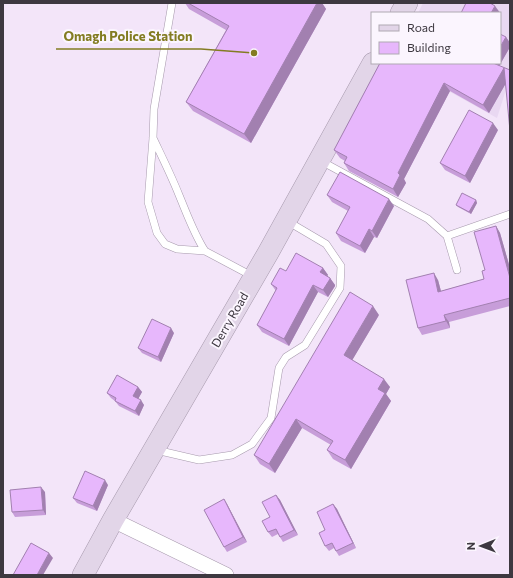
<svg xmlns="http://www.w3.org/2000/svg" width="513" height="578" viewBox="0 0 513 578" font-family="Commissioner,sans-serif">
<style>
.built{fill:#e9d8f2}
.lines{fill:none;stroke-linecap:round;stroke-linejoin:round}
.service-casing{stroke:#a79aad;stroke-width:8}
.minor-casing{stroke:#a79aad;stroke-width:16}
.secondary-casing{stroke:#a79aad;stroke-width:22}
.service{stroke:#fff;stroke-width:7}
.minor{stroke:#fff;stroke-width:15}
.secondary{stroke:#e2d5e8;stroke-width:21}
.wall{fill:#c79dd9}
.shaded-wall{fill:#a280b0}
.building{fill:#e7b7fc;stroke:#a280b0}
.labels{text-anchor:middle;stroke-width:4;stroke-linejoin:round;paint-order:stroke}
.street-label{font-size:12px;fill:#3d3840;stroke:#fbf5fe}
.leader{fill:none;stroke:#837c22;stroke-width:1.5}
.callout-dot{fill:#837c22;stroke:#fbf5fe;stroke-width:1.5}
.callout-label{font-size:13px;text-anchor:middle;font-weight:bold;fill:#837c22;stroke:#fbf5fe;stroke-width:4;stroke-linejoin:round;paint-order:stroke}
</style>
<rect width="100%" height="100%" fill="#f3e5f9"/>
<path class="built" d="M423 3H510V72L505 93 497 118 398 63H500V13H418Z"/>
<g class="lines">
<defs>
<path id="service" d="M172 3 154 109 153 138 148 202 157 233 165 244 177 249 205 251 252 276
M153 138C162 157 171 175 179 195 187 214 194 234 205 251
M321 161 428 219 447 236 457 270
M447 236 510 214
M156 450 199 460 232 455 252 444 271 418 279 368 286 357 305 345 340 288 341 266 326 244 287 221"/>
<path id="minor" d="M113 520 226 575"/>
<path id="secondary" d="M401 13 407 3
M83 575 113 520 268 253 373 63"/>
</defs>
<use href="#service" class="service-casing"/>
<use href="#minor" class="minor-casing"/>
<use href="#secondary" class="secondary-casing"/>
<use href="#service" class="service"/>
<use href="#minor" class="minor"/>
<use href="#secondary" class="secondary"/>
</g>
<path class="wall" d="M185 3H322L326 9 251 143 193 111 186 102 226 30 189 9Z
M506 37 510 43V47L499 66 506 83 489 113 450 91 404 179 406 183 398 197 349 171 344 163 345 161 340 158 334 150 380 63H500Z
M498 130 470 183 445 170 440 163Z
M327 195 394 206 377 238 374 237 365 253 341 241 336 233 348 211 332 202Z
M476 200 477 203 471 214 458 207 456 205Z
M496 226 500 233 510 268V306L449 322 450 328 422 335 418 328 438 280 441 291 484 279 485 270Z
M323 268 328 275 327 276 330 278 335 285V286L328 297 318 292 289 346 262 332 257 325 276 291 271 284Z
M379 315 352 360 390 387 386 394 391 401 351 469 333 459 327 450 331 445 302 428 275 473 260 464 254 455Z
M174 333 161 362 142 353 138 348Z
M138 387 142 392 138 399 144 405 139 416 119 406 115 401 111 398 107 393Z
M108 485 97 511 77 503 73 498Z
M45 492 46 515 15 517 12 512Z
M276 495 280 500 298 535 283 542 278 534 272 537 268 532 270 517Z
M224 499 227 504 247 542 227 552 224 547Z
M333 504 337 509 356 548 339 556 334 548 329 551 325 546V530Z"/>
<path class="shaded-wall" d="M317 3H322L326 9 251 143 244 134Z
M495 6 501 14 500 15V13H491Z
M506 37 510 43V47L497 70 492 63H500V47Z
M504 68 510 76 489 113 483 105Z
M444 83 450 91 404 179 406 183 398 197 393 189 398 173Z
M493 123 498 130 470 183 465 176Z
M389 199 394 206 377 238 372 231Z
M476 200 477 203 471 214 469 212Z
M496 226 500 233 510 268V278Z
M369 229 374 237 365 253 360 246Z
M323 268 328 275 325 279 320 272Z
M434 273 438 280 443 299 438 292Z
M330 278 335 285V286L328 297 323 290Z
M313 285 318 292 289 346 284 339Z
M373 306 379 315 350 364 344 355Z
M444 315 449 322 450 328 446 321Z
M171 328 174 333 161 362 158 357Z
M384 379 390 387 386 394 391 401 351 469 345 460 378 389Z
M138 387 142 392 137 401 133 396Z
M141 400 144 405 139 416 135 411Z
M296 419 302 428 275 473 269 464Z
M105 480 108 485 97 511 93 506Z
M41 487 45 492 46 515 43 510Z
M276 495 280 500 298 535 294 530Z
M224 499 227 504 247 542 243 537Z
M333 504 337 509 356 548 353 543Z
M49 553 53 558 43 575H37Z"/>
<path class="building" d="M188 3H317L244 134 186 102 229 26Z
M466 3H490L495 6 491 13H461Z
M500 34 506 37 500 47Z
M380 63H493L510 70V131L504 68 483 105 444 83 398 173 400 175 393 189 344 163 347 157 334 150Z
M469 110 493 123 465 176 440 163Z
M340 172 389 199 372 231 369 229 360 246 336 233 350 207 327 195Z
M462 193 476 200 469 212 456 205Z
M496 226 510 278V298L444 315 446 321 418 328 406 280 434 273 438 292 484 279 482 271 485 270 474 232Z
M296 253 323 268 320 272 330 278V279L323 290 313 285 284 339 257 325 277 288 271 284 280 268 286 271Z
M350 292 373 306 344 355 384 379 378 389 385 393 345 460 327 450 333 441 296 419 269 464 254 455Z
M152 319 171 328 158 357 138 348Z
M117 375 138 387 133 396 141 400 135 411 115 401 116 398 107 393Z
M85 471 105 480 93 506 73 498Z
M41 487 43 510 12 512 10 490Z
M276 495 294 530 280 537 276 529 268 532 262 521 270 517 262 502Z
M224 499 243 537 224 547 204 510Z
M333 504 353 543 336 551 332 543 325 546 319 533 325 530 317 512Z
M31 543 49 553 37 575H13Z"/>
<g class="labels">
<g class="street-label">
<text transform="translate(230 320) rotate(-60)" y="4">Derry Road</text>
</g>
</g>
<path class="leader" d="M254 53L201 49H56"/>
<circle class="callout-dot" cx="254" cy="53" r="4"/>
<g class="callout-label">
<text x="128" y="41">Omagh Police Station</text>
</g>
<rect width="513" height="578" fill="none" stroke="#3d3840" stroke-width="8"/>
<rect x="371" y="12" width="130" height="52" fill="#fbf5fe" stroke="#afa9b2"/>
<rect x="379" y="25" width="20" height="6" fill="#e2d5e8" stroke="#afa9b2"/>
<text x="407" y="32" font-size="12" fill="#3d3840">Road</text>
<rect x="379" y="42" width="20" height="12" fill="#e7b7fc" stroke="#afa9b2"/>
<text x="407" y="52" font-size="12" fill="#3d3840">Building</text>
<g transform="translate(481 546) rotate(269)" stroke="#fbf5fe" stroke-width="3" paint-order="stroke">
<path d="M0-3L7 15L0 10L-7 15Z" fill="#3d3840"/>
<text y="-6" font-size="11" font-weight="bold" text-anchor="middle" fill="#3d3840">N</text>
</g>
</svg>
